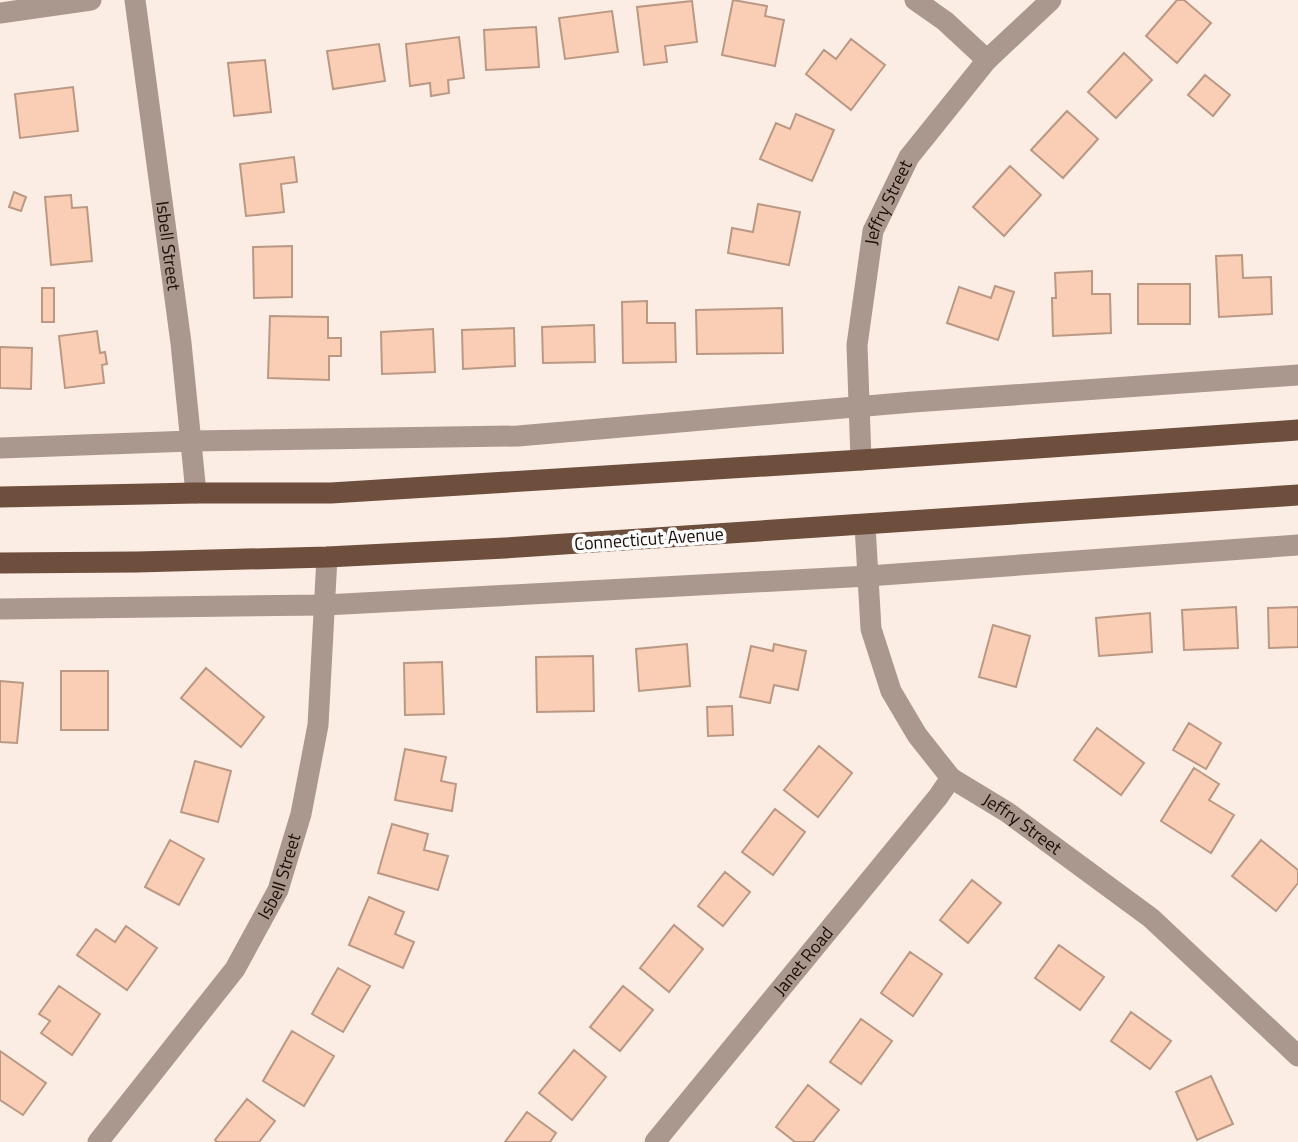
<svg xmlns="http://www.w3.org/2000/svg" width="1298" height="1142" viewBox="0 0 1298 1142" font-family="'Titillium Web',sans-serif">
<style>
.building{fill:#f9ceb4;stroke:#ba9884;stroke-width:2}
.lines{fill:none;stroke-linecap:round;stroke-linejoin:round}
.minor{stroke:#aa978d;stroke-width:21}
.major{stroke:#6e4f3d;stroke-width:21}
.labels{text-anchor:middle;stroke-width:7;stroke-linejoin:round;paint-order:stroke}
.street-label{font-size:18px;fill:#1a0e07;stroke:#fdfdfd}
</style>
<rect width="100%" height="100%" fill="#fbede4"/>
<path class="building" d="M733 0 767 6 765 16 784 20 775 66 722 55Z
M1177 0H1184L1211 23 1177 63 1146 36Z
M692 1 697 42 665 46 667 62 644 65 637 7Z
M612 11 618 52 565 59 559 18Z
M536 27 539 67 486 70 484 30Z
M459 37 464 78 448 80 449 93 431 96 430 83 410 86 406 44Z
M851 39 885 65 851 110 806 74 824 50 836 59Z
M379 44 385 81 333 89 327 51Z
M1124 53 1152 80 1116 118 1088 92Z
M265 60 271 112 234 116 228 63Z
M1205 75 1230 95 1213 116 1188 95Z
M73 87 78 131 20 138 15 94Z
M1067 111 1098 139 1063 178 1031 150Z
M796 114 834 130 812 181 760 159 776 123 790 129Z
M294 157 297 182 281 184 284 212 246 216 240 164Z
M1010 166 1041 195 1004 236 973 207Z
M14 192 26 197 21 211 9 207Z
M71 195 72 208 87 207 92 261 51 265 45 197Z
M758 204 800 212 789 265 728 253 732 228 753 232Z
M292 246V297L254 298 253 247Z
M1242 255 1243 278 1271 277 1272 314 1219 317 1216 256Z
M1092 271V294H1110L1111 333 1053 336 1052 298H1056L1055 273Z
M1138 284H1190V324H1138Z
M995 286 1014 292 998 340 947 323 959 287 991 298Z
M42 288H54V322H42Z
M647 301V323H675L676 362 623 363 622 302Z
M782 308 783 353 697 354 696 310Z
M270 316 328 317V338H341V356H329V380L268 378Z
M594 325 595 362 543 363 542 327Z
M514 328 515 366 463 369 462 330Z
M433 329 435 372 382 374 381 332Z
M97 331 100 353 105 352 107 364 102 365 104 383 65 388 59 336Z
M0 347 32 348 31 389 0 388Z
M1236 607 1238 648 1184 650 1182 610Z
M1298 607V647L1269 648 1268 608Z
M1150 613 1152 652 1099 656 1096 618Z
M993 625 1030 636 1016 687 979 677Z
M687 644 690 686 639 691 636 649Z
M774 644 806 651 798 690 774 685 770 703 740 697 751 646 773 651Z
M593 656 594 711 537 712 536 657Z
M442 662 444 714 405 715 404 663Z
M206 668 264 717 241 747 181 698Z
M61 671H108V730H61Z
M0 681 23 683 17 743 0 742Z
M732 706 733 735 708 736 707 707Z
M1189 723 1221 743 1206 769 1173 750Z
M1097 728 1144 763 1121 795 1074 760Z
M819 746 852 773 818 817 784 790Z
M405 749 446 757 441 781 456 784 452 811 395 800Z
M195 761 231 771 218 822 181 812Z
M1194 768 1219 784 1209 800 1234 815 1211 853 1161 821Z
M775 809 805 832 773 875 742 852Z
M392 824 428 834 424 850 448 856 438 890 378 873Z
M170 840 204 859 179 905 145 887Z
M1261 840 1298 870V883L1276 911 1232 876Z
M725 872 750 892 723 926 698 906Z
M972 880 1001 903 968 943 940 920Z
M369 897 404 912 395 934 414 942 403 968 349 945Z
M674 925 703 949 669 992 640 968Z
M126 926 157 948 127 990 77 955 96 929 115 942Z
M1059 945 1104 977 1080 1010 1035 978Z
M910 952 942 974 913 1016 881 993Z
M338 968 370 986 343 1032 312 1014Z
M59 986 100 1014 72 1055 41 1033 50 1021 39 1014Z
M623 986 653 1010 620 1051 590 1027Z
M1131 1012 1171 1041 1150 1069 1111 1041Z
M861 1019 892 1041 861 1084 830 1062Z
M292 1031 334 1056 304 1106 263 1081Z
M574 1050 606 1077 572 1120 539 1093Z
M0 1051 46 1083 23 1115 0 1100Z
M1211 1076 1233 1124 1197 1140 1176 1092Z
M808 1085 839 1110 813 1142H795L776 1127Z
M247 1099 275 1121 259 1142H217L215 1140Z
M527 1112 556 1133 550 1142H505Z"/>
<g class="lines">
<g class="minor">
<path id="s1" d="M135 0 181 343 196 493"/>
<path d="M915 0 945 21 987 60"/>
<path d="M0 13 91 0"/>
<path d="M0 448 191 441 518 436 913 402 1298 375"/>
<path id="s2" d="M861 460 857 345 873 231 909 157 987 60 1051 0"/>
<path id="s3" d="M865 525 871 629 891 691 917 735 951 778 1007 812 1151 918 1298 1056"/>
<path d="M0 609 325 605 868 576 1298 545"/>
<path id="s4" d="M98 1142 235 969 278 890 301 814 318 725 327 557"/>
<path id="s5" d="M655 1142 938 797 951 778"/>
</g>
<path class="major" d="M0 497 196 493H331L861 460 1298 430
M0 563 137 562 327 557 505 548 1298 495"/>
</g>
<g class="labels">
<g class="street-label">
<text dy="6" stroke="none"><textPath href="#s2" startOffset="262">Jeffry Street</textPath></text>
<text dy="6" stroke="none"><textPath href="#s1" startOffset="248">Isbell Street</textPath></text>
<text transform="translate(649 539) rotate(-4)" y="6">Connecticut Avenue</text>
<text dy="6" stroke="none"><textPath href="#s3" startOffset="360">Jeffry Street</textPath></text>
<text dy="6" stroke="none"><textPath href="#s4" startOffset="324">Isbell Street</textPath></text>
<text dy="6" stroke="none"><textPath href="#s5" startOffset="234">Janet Road</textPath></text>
</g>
</g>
</svg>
